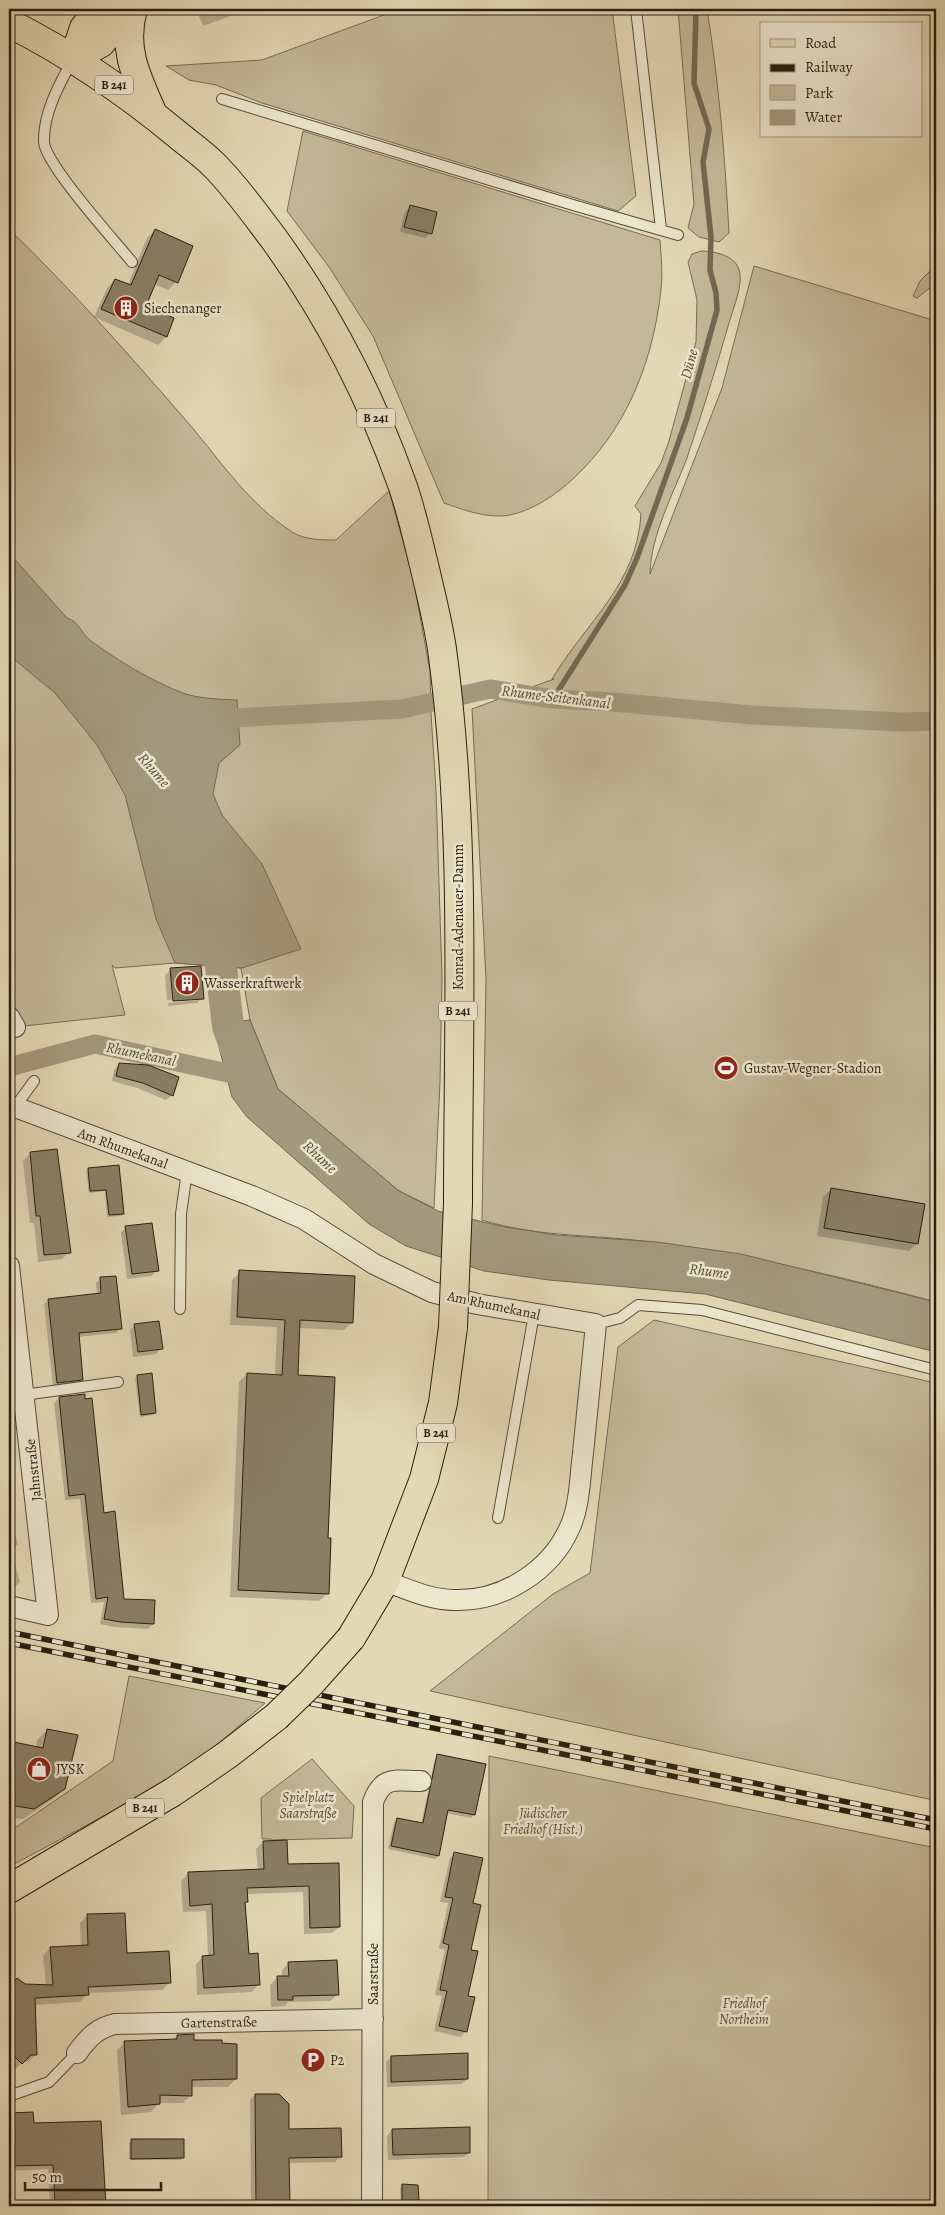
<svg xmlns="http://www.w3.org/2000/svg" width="945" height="2215" viewBox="0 0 945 2215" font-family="Alegreya,serif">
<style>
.green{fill:#c4b898;stroke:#776b54}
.water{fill:#a4997c;stroke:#736851}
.shadow{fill:#0003}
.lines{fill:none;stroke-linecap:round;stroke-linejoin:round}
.stream{stroke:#736851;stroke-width:5.5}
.canal{stroke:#a4997c;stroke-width:19}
.river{stroke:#a4997c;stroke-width:32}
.building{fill:#8a7f65;stroke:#2a1e10}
.service-casing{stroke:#584c39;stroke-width:12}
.minor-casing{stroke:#584c39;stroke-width:22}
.primary-casing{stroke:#2a1e10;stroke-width:30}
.service{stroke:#ede6ce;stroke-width:10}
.minor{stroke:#ede6ce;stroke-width:20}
.primary{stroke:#e3d8b4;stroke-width:28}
.rail-casing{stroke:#2a1e10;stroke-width:5.5}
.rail{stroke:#ede6ce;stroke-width:4;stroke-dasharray:11;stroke-linecap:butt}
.primary-bridge-casing{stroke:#2a1e10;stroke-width:30;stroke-linecap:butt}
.primary-bridge{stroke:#e3d8b4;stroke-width:28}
.labels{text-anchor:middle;stroke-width:5;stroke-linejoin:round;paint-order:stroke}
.shield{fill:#ede6ce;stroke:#645a49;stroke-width:1}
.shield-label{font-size:12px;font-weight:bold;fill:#2a1e10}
.poi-label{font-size:14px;fill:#2a1e10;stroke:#ede6ce;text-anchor:start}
.street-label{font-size:14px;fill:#2a1e10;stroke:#ede6ce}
.park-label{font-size:14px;font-style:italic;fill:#584c39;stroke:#ede6ce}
.water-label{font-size:15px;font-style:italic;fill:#554936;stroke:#ede6ce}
</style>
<rect width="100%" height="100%" fill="#e3d8b4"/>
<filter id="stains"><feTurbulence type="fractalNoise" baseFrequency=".004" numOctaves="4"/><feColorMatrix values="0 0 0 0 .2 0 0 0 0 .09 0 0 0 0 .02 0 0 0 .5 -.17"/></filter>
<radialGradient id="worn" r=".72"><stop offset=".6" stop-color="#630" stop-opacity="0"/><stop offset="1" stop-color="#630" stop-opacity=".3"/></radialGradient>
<path class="green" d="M400 9H612L636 196 618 211 262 103 216 85 189 80 166 66 262 60Z
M678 9H707C719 83 725 157 729 233L719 242 699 237 688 228 694 204Z
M303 131 660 240C661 256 663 273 661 289 654 356 630 421 583 469 564 489 538 509 510 515 488 519 464 510 444 503L373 336 329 267 287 211Z
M9 229C73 291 132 358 190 425 222 463 249 504 292 532 305 540 321 540 336 540L389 491 413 578 430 671 431 714 436 790 442 977 440 1082 434 1208 399 1191 278 1089 250 1020 241 968 175 963 115 968 112 965 125 1015 15 1027 9 1017Z
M701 251C713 251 733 255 738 267 745 282 733 308 729 323 716 368 702 413 687 458 673 495 651 534 650 574L722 388 754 266 936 321V1302C844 1277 752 1256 658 1243 599 1234 539 1238 482 1220L486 979 472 709 554 679H552C586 622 637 585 641 514L635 506 661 463 669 441 696 342 697 300 688 262 692 254Z
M936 265V283L917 298 913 296 920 281Z
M654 1320 936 1383V1763L933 1800 430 1691 553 1594 590 1573 618 1347Z
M129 1676 265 1703C242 1723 220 1744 195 1761 136 1801 71 1833 9 1867V1832L113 1761Z
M489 1756 936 1848V2206H488Z
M312 1759 354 1806 352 1838 272 1840 271 1839H262L261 1798Z"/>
<path class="water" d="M9 553 67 618C80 622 81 634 91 641 117 660 153 682 183 693 200 699 218 699 237 700L240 745 219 763 213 794 222 815 262 864 301 949 242 968 175 963 156 919 125 795 97 745 55 693 9 655Z
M250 1020 278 1089 399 1191 438 1211 500 1226 556 1235 657 1242 741 1254 936 1302V1352L705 1294 549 1280 484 1271 406 1246 369 1224 247 1117 232 1097 213 1024Z"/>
<path class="shadow" d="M196 9H250L203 26Z
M410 207 431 233 425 238 400 232 405 212Z
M155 230 176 282 168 290 154 284 145 307 172 319 166 337 158 345 94 317 107 288 115 280 128 285 147 238Z
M171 970 202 998 197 1003 168 1006V1003L199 1000V998L167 1000 165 975Z
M119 1064 172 1095 166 1100 137 1088 112 1081 114 1070Z
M30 1154 69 1252 62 1259 38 1262 34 1223H30L23 1161Z
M118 1166 123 1213 121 1216 107 1217 105 1191 89 1193 86 1171 89 1169Z
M831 1189 917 1243 909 1251 817 1236 823 1197Z
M126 1227 157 1270 152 1276 127 1279 121 1233Z
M240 1272 352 1322 344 1330 299 1328 297 1376 327 1539 328 1593 319 1601 230 1597 239 1382 247 1374 275 1375 277 1327 230 1325 232 1280Z
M100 1279 120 1328 116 1333 78 1337 82 1379 78 1384 53 1387 44 1304 49 1300 97 1295 96 1283Z
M135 1325 161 1349 156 1354 133 1357 130 1330Z
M138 1376 155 1413 153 1415 140 1417 135 1378Z
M59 1398 103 1514 123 1600 153 1624 148 1629 114 1627 100 1624 104 1602 91 1603 80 1499 65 1500 54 1403Z
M9 1471H12L14 1493 9 1498Z
M9 1513 18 1544 11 1550 20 1582 16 1586 9 1588Z
M47 1730 64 1789 53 1799 23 1819 9 1817V1742L36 1747 37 1740Z
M438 1756 474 1815 471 1818 446 1813 438 1856 435 1859 388 1849 394 1822 397 1819 421 1824 435 1759Z
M263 1842 287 1865 338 1864 339 1927 332 1933 304 1934 303 1892 246 1894 247 1902 244 1904 247 1955 258 1985 252 1992 197 1995 196 1964 203 1957H208L206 1911 183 1912 181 1881 188 1874 258 1870 256 1849Z
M455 1853 471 1904 466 2031 461 2037 434 2031 442 1996 435 1995 445 1950 439 1948 448 1903 440 1902 450 1858Z
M87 1916 126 1954 170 1982 162 1990 88 1993 80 2002 34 2005 36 2054 28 2062H22L14 2071 9 2066V1986H46L43 1956 50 1948 81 1946 80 1923Z
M289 1963 338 1994 330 2001 288 2002 285 2006 271 2007 270 1985 277 1978H282V1970Z
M177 2036 193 2041 236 2079 228 2087H191V2095L183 2103H159L151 2112 121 2115 117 2050 125 2042 173 2040Z
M391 2057 467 2079 462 2084 387 2087 386 2062Z
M255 2095 288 2130 340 2157 335 2162 288 2163 289 2206H251L250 2100Z
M32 2113 33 2125 100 2122 105 2206H50L48 2169 9 2171V2114Z
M392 2130 469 2152 464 2157 388 2160 387 2136Z
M131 2141 183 2157 181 2160H129V2143Z
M402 2186 418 2200 415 2202 401 2203 400 2188Z"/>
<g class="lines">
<path class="stream" d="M553 699 625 585 637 558 687 418 717 310 716 293 710 270 711 237 703 162 709 129 694 83 696 9"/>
<path class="canal" d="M212 719 402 709 490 689 553 699 613 702 752 715 902 722 936 721
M9 1067 95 1044 246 1077"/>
<path class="river" d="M211 923 219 950 228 1026 242 1065"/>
</g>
<path class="building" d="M410 205 437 212 432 234 404 227Z
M155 229 193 246 178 283 159 275 146 306 174 318 167 337 101 309 115 279 131 285Z
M201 966 204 999 173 1001 170 968Z
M119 1063 148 1065 179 1077 173 1096 143 1083 116 1076Z
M57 1149 71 1253 44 1255 40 1216H36L30 1152Z
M119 1165 124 1214 109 1215 106 1190 90 1191 88 1168Z
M831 1188 925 1204 918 1244 824 1228Z
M152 1223 159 1271 132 1274 125 1226Z
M239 1270 355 1276 353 1323 300 1320 298 1375 335 1377 328 1538H331L329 1594 238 1590 247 1373 282 1375 285 1320 237 1317Z
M116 1276 122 1329 79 1333 83 1380 57 1383 48 1299 101 1293 100 1277Z
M159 1321 163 1349 138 1352 134 1324Z
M152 1373 156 1413 141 1415 137 1375Z
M85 1394V1399L92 1398 104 1513 115 1511 124 1599 155 1600 154 1624 120 1622 104 1619 108 1597 96 1599 85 1494 69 1496 59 1397Z
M47 1729 78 1735 65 1789 34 1809 9 1805V1741L43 1748Z
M437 1754 486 1764 475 1815 448 1810 439 1856 391 1846 397 1818 423 1823Z
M287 1840 288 1864 339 1863 340 1927 310 1928 309 1886 247 1888 248 1902H245L249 1954 258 1953 260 1985 204 1988 202 1956 214 1955 212 1904 190 1906 188 1872 264 1869 263 1841Z
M454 1852 483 1858 473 1903 481 1905 471 1950 478 1951 468 1996 475 1997 467 2032 439 2026 447 1991 440 1990 449 1945 443 1943 453 1898 445 1897Z
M125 1913 127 1953 169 1951 171 1983 88 1987 89 1995 35 1998 37 2055H31L22 2064 9 2051V1987L17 1978 25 1984 53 1985 50 1947 88 1945 87 1914Z
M337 1960 339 1995 293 1996V2000H278L277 1976H289L288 1962Z
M194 2034V2040H222V2043L237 2044V2079L192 2080V2096L160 2095V2104L128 2107 124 2041 177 2039V2035Z
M468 2053V2079L391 2082V2056Z
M255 2094H279L289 2104V2129L341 2128 342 2157 289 2158 290 2206H256Z
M33 2112 34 2123 101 2121 106 2206H55L53 2165 9 2166V2113Z
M470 2127V2153L393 2155 392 2129Z
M131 2139H184V2158L131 2159Z
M402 2184 418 2185 419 2200 402 2201Z"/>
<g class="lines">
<defs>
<path id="service" d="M636 9 661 229
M73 59C60 83 43 113 44 142 45 164 115 241 132 262
M222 99 573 205 678 235
M15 1107 34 1081
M180 1309 181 1214 187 1171
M596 1324 620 1318 638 1305 702 1310 936 1370
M9 1397 118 1382
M498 1518 534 1314
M9 2096 49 2082 77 2053"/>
<path id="minor" d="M9 1017 15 1027
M9 1107H15L252 1196 304 1219 374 1264 432 1292 477 1304 596 1324C592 1367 587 1410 583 1453 580 1476 580 1505 570 1527 551 1571 502 1602 454 1600 430 1600 407 1589 385 1581
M9 1266 48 1615 9 1606
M77 2053C88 2038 97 2028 115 2024L373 2019
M372 2206 373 1802C383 1775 395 1781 421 1781"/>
<path id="primary" d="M133 9C122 48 136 76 152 112
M9 23C70 54 125 91 178 135 190 145 203 154 214 165 236 187 255 214 274 239 328 314 371 397 402 484 412 512 418 541 425 569 431 595 438 622 442 649 467 832 458 1019 458 1203
M74 58 101 43 128 9
M74 58 84 28 100 9
M351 1638 385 1581 424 1479 443 1403 453 1327
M9 1889 173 1792 227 1755 276 1717"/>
</defs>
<use href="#service" class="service-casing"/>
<use href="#minor" class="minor-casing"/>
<use href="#primary" class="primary-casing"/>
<use href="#service" class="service"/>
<use href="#minor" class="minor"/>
<use href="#primary" class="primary"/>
<defs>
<path id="rail" d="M9 1632 936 1820
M9 1643 936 1829"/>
</defs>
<use href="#rail" class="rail-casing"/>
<use href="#rail" class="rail"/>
<defs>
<path id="primary-bridge" d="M453 1327 458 1203
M276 1717 311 1683 351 1638"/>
</defs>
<use href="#primary-bridge" class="primary-bridge-casing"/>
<use href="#primary-bridge" class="primary-bridge"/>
</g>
<defs>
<symbol id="building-disc" viewBox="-11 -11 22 22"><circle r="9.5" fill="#8f2418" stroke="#ede6ce"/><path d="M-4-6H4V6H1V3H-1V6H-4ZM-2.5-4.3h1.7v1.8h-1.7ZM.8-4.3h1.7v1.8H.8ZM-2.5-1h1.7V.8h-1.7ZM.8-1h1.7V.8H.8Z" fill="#fff"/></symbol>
<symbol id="stadium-disc" viewBox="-11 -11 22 22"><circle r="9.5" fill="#8f2418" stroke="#ede6ce"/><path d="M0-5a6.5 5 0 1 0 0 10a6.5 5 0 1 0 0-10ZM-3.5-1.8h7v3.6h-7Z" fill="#fff"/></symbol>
<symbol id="shop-disc" viewBox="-11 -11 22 22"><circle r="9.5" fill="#8f2418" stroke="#ede6ce"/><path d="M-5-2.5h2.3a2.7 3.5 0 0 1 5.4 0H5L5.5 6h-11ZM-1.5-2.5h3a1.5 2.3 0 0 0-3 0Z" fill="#fff"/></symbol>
<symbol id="parking-disc" viewBox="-11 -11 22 22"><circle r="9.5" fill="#8f2418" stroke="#ede6ce"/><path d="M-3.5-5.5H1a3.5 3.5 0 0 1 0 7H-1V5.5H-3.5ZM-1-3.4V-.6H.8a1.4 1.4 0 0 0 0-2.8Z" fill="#fff"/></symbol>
</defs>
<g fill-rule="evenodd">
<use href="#building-disc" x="112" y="294" width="28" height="28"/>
<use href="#building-disc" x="173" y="969" width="28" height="28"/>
<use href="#stadium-disc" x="712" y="1054" width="28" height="28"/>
<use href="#shop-disc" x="25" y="1755" width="28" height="28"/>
<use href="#parking-disc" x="299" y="2046" width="28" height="28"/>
</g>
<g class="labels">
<g class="shield">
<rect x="95" y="75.5" width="38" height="19" rx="4"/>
<rect x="357" y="408.5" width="38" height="19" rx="4"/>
<rect x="439" y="1001.5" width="38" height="19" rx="4"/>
<rect x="417" y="1423.5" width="38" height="19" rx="4"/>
<rect x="126" y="1798.5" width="38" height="19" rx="4"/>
</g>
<g class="shield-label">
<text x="114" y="89">B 241</text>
<text x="376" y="422">B 241</text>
<text x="458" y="1015">B 241</text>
<text x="436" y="1437">B 241</text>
<text x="145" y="1812">B 241</text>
</g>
<g class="poi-label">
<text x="144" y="313">Siechenanger</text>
<text x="204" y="988">Wasserkraftwerk</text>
<text x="744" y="1073">Gustav-Wegner-Stadion</text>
<text x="56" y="1774">JYSK</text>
<text x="330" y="2065">P2</text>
</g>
<g class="street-label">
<text transform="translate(458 917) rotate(-90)" y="5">Konrad-Adenauer-Damm</text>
<text transform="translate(123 1148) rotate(20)" y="5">Am Rhumekanal</text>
<text transform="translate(494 1305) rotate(12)" y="5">Am Rhumekanal</text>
<text transform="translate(33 1470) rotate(-96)" y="5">Jahnstraße</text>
<text transform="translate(373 1974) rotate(-90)" y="5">Saarstraße</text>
<text transform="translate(219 2022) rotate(-1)" y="5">Gartenstraße</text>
</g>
<g class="park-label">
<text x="308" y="1802">Spielplatz<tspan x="308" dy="16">Saarstraße</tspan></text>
<text x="543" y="1818">Jüdischer<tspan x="543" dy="16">Friedhof (Hist.)</tspan></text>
<text x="744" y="2008">Friedhof<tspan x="744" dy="16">Northeim</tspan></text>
</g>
<g class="water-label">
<text transform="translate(689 364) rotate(-75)" y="5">Düne</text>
<text transform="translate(556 697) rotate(7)" y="5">Rhume-Seitenkanal</text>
<text transform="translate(154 770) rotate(49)" y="5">Rhume</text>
<text transform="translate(141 1054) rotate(12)" y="5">Rhumekanal</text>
<text transform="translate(320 1157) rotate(43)" y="5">Rhume</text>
<text transform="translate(709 1271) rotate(7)" y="5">Rhume</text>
</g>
</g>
<rect width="945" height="2215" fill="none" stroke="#e3d8b4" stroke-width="30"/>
<rect x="10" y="10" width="925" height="2195" fill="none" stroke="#2a1e10" stroke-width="2.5"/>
<rect x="15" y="15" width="915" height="2185" fill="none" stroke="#2a1e10"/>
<rect x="760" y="22" width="162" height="115" fill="#ede6ce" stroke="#9f9682"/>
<rect x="770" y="39" width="25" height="8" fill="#e3d8b4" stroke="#9f9682"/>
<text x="805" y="48" font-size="15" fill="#2a1e10">Road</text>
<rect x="770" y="64" width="25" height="8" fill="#2a1e10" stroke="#9f9682"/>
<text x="805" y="72" font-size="15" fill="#2a1e10">Railway</text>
<rect x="770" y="85" width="25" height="15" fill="#c4b898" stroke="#9f9682"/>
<text x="805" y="98" font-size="15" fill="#2a1e10">Park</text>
<rect x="770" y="110" width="25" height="15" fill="#a4997c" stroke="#9f9682"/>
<text x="805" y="122" font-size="15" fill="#2a1e10">Water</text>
<path d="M25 2182v8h136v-8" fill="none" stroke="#2a1e10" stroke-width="2.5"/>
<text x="32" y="2182" font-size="15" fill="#2a1e10" stroke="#ede6ce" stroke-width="4" paint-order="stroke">50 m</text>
<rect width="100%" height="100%" filter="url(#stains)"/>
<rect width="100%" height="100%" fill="url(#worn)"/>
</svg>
